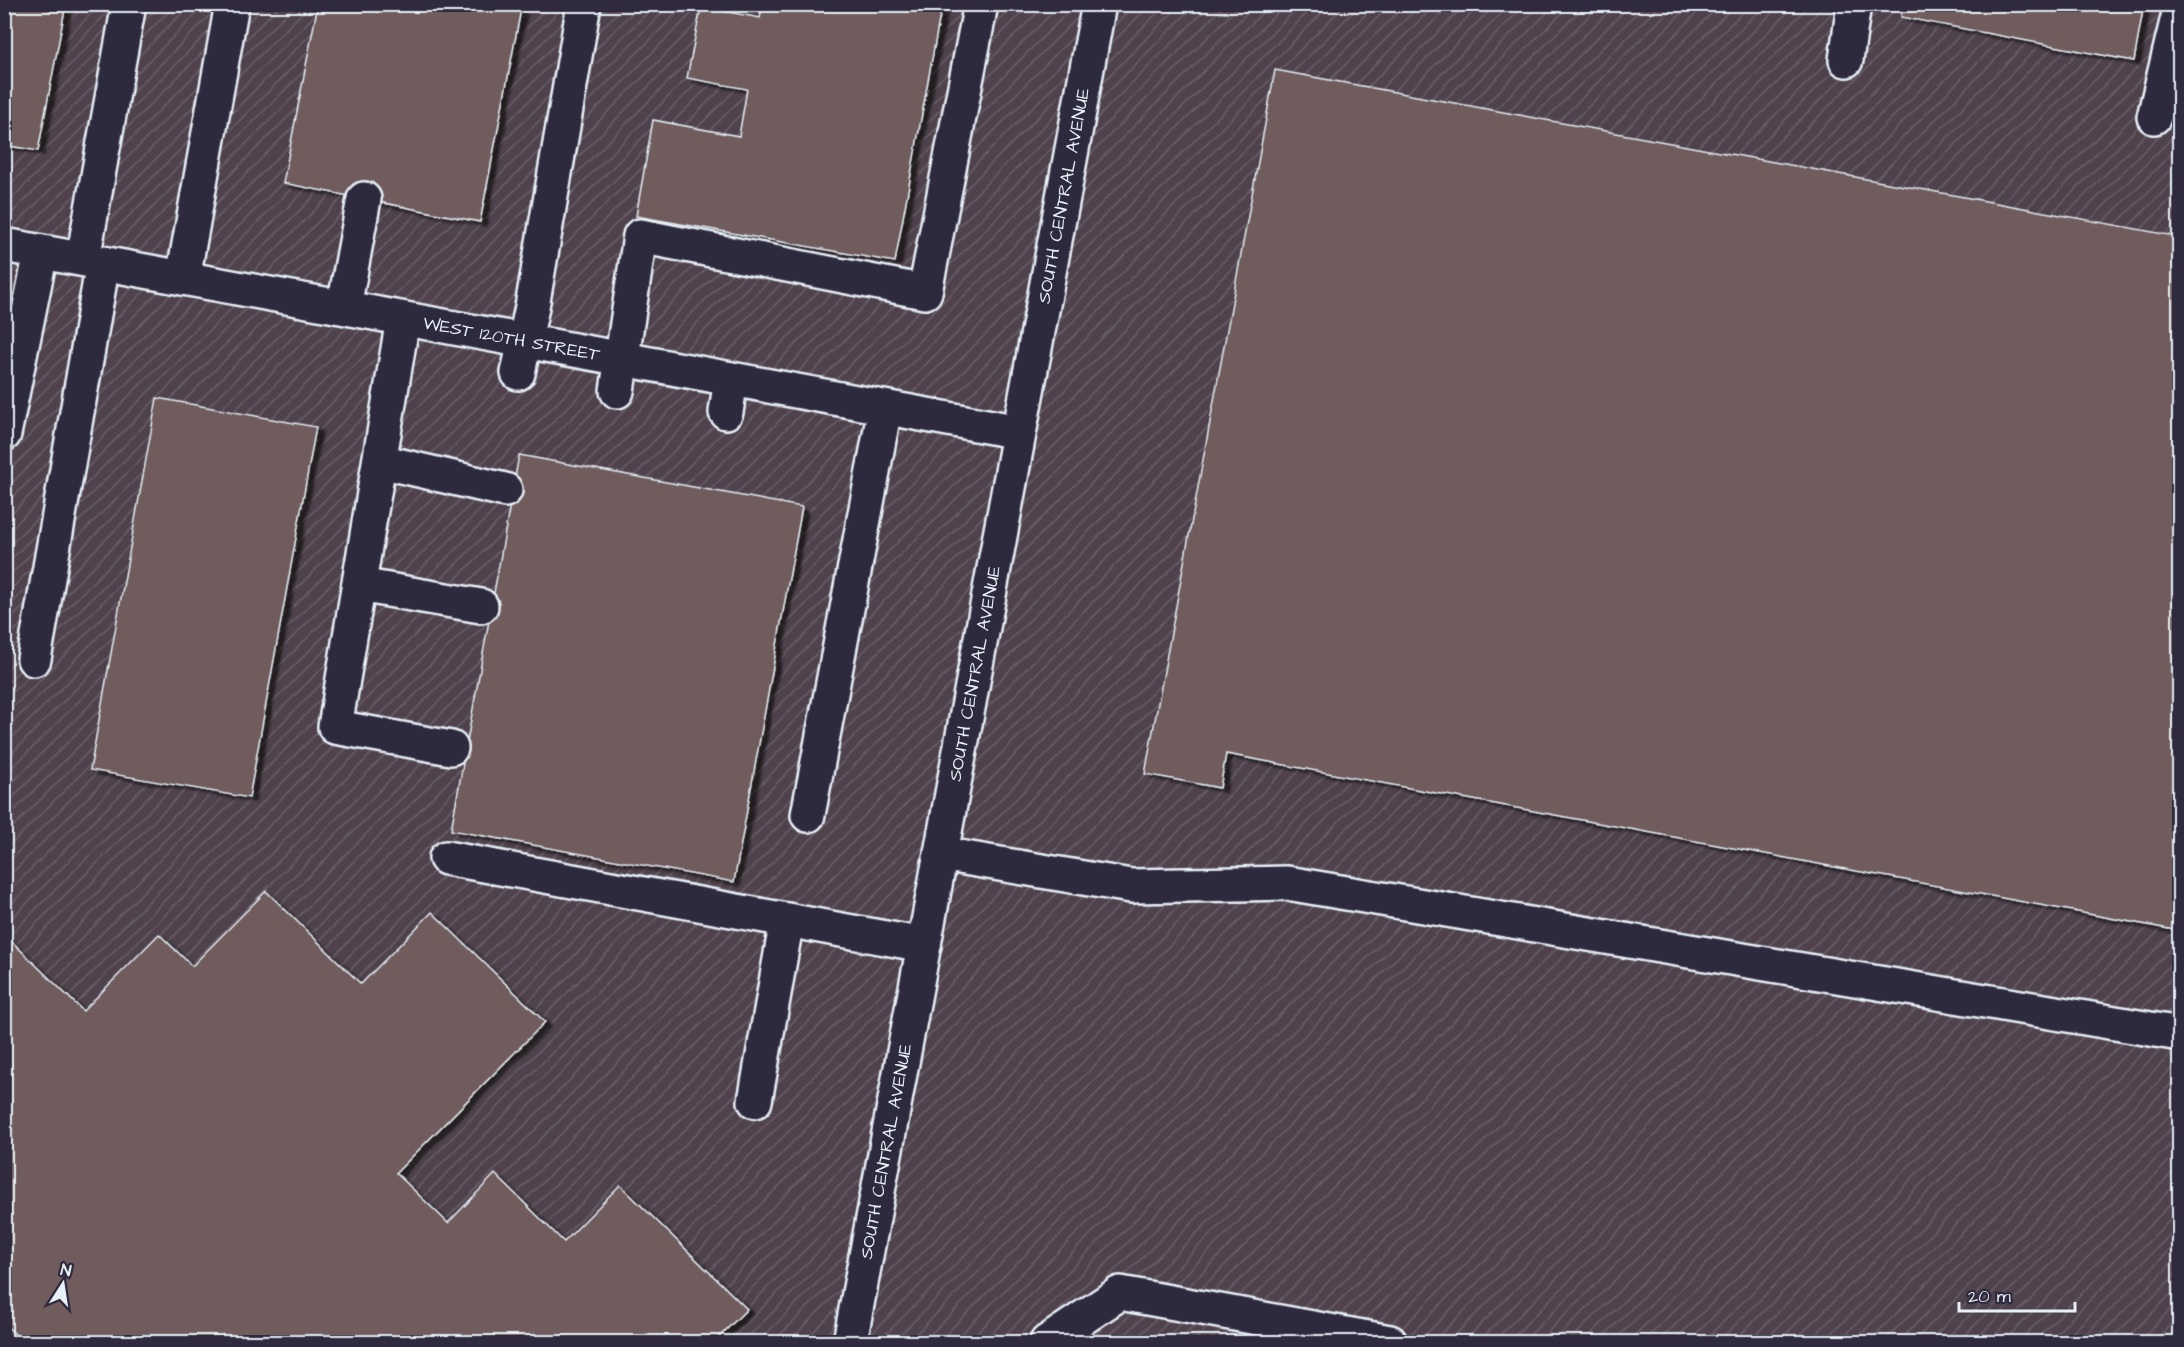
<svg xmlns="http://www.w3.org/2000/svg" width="2184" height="1347" viewBox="0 0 2184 1347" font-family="'Architects Daughter',sans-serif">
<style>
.industrial{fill:url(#industrial-furrows)}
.building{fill:#6f5b5c;stroke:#e8f1f8;stroke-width:1.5;filter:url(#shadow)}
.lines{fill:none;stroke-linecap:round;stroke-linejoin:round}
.minor-casing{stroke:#e8f1f8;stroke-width:38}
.minor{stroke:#2f2a3d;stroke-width:33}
.labels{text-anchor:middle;stroke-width:5;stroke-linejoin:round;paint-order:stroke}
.street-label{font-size:18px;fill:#e8f1f8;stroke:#2f2a3d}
</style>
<defs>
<pattern id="industrial-furrows" width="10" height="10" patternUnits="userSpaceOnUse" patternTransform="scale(1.5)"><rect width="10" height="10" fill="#50434d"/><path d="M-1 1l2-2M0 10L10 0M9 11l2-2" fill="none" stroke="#695f67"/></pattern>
<filter id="shadow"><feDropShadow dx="6" dy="4" stdDeviation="1.5" flood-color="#0009"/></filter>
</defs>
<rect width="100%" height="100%" fill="#423946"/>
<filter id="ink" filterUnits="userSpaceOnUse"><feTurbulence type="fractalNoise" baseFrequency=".0167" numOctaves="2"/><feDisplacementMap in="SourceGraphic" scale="12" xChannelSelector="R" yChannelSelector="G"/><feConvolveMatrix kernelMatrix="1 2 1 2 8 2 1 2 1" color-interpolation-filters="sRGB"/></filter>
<g filter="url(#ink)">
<path class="industrial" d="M5 5H2179V1342H5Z"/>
<path class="building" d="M4 4H66L38 151 4 145Z
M318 4H522L480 222 283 183Z
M763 4H942L895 262 636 216 653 120 739 136 747 89 687 78 701 7 760 18Z
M1903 4H2144L2134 61 1901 17Z
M1275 70 2180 237V931L1226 754 1220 788 1145 774Z
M157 398 316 427 249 798 90 770Z
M519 455 802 507 734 882 451 830Z
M266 891 361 984 432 912 545 1022 396 1173 448 1223 495 1174 564 1242 620 1185 747 1309 714 1342H24L4 1324V934L83 1011 159 934 192 966Z"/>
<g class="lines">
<defs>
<g id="minor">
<path d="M1846 60 1854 4"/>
<path d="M2154 117 2180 9"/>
<path id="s1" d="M4 245 1019 432"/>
<path d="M83 259 129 4"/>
<path d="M183 278 232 4"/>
<path d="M344 307 364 199"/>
<path d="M403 319 335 727 451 748"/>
<path d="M518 373 532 307 584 4"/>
<path d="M617 391 640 236 925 292 981 4"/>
<path d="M726 412 731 379"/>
<path d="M4 434 41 252"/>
<path d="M380 461 505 490"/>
<path d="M359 585 481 606"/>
<path d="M34 659 103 263"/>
<path d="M808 815 885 408"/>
<path d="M941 854 1131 886 1287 883 2180 1034"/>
<path d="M446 858 924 945"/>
<path d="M755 1101 787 920"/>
<path id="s2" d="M850 1342 1099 4"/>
<path d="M1047 1342 1120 1293 1390 1342"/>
</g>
</defs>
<use href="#minor" class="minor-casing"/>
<use href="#minor" class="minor"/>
</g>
</g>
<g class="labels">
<g class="street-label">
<text dy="6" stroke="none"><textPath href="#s2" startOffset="1166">SOUTH CENTRAL AVENUE</textPath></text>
<text dy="6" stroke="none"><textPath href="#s1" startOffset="516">WEST 120TH STREET</textPath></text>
<text dy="6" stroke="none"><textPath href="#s2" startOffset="680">SOUTH CENTRAL AVENUE</textPath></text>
<text dy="6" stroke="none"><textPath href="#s2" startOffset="194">SOUTH CENTRAL AVENUE</textPath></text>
</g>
</g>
<rect width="2184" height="1347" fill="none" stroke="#2f2a3d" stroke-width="24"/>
<rect x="12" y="12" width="2160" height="1323" fill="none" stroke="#e8f1f8" stroke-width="2" filter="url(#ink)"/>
<g transform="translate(63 1284) rotate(12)" stroke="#2f2a3d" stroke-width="4.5" paint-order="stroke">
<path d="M0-4.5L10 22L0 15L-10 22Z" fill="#e8f1f8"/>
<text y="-9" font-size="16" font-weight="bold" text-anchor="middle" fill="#e8f1f8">N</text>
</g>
<path d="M1959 1302v9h116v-9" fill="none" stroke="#e8f1f8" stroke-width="3"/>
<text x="1968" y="1302" font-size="18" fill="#e8f1f8" stroke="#2f2a3d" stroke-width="4.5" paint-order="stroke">20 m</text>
</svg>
